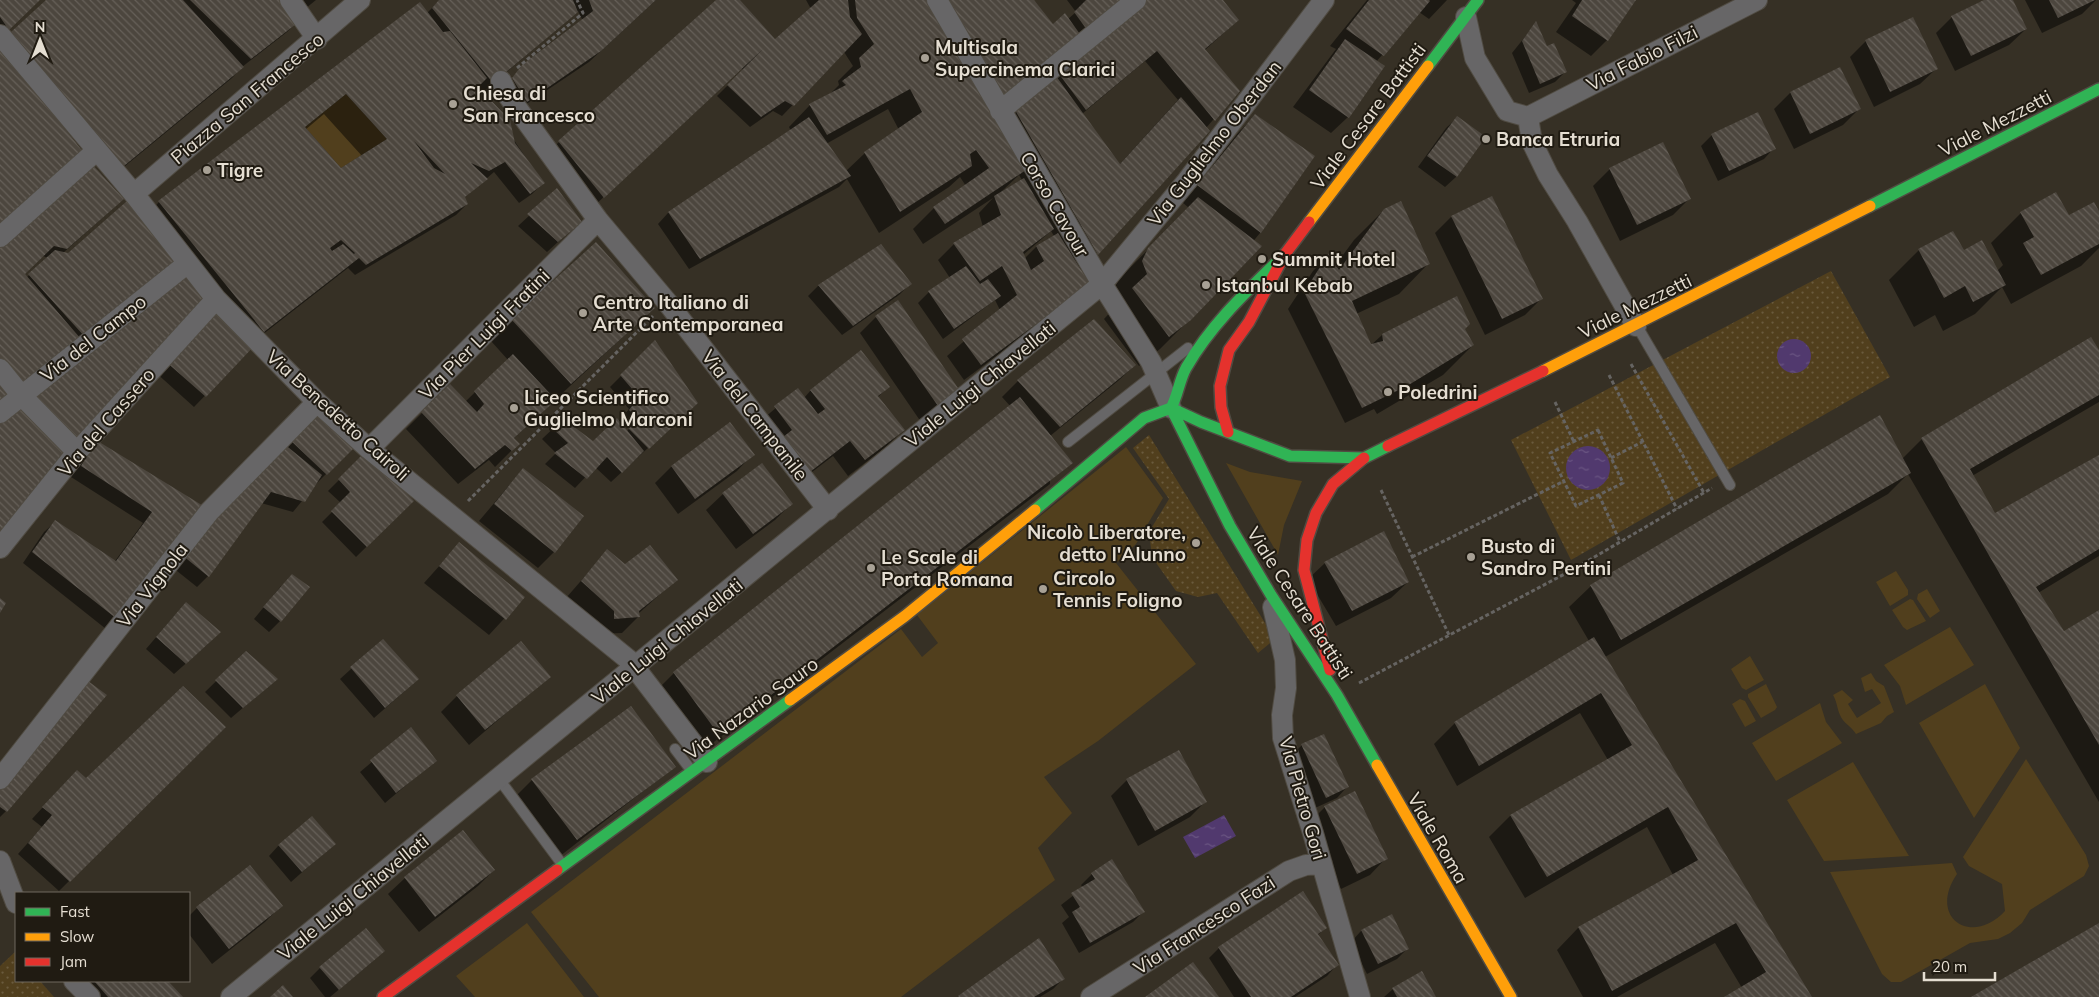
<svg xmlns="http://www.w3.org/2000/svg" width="2099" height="997" viewBox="0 0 2099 997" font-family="Mulish,sans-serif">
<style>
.grass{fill:#513f1d}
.park{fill:url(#park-dots)}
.water{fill:url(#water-ripples)}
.shadow{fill:#0007;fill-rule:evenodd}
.building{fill:url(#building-back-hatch);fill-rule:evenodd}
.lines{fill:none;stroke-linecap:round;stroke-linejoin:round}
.lane-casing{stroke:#504b42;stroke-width:12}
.street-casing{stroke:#504b42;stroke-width:22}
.fast-casing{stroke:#504b42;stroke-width:14}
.slow-casing{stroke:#504b42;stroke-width:14}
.jam-casing{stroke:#504b42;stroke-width:14}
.path{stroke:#666462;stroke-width:3;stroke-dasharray:4 2.5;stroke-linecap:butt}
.lane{stroke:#676667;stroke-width:10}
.street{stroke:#676667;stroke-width:20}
.fast{stroke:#30b455;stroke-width:11}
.slow{stroke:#ff9f0a;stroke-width:11}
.jam{stroke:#e5322d;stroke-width:11}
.poi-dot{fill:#a8a195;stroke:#201b12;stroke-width:2}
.labels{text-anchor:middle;stroke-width:4;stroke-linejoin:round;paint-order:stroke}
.poi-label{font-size:19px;font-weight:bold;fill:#e5ded2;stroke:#201b12;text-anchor:start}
.street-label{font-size:19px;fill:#e5ded2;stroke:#201b12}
</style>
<defs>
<pattern id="park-dots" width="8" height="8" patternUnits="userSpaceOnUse" patternTransform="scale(1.25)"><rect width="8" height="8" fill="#513f1d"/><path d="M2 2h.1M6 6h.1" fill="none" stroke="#6a5a3d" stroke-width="1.8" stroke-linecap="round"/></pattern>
<pattern id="water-ripples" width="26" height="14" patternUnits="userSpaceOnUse" patternTransform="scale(1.25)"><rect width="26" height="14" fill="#51396e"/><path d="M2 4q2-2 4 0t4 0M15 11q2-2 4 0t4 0" fill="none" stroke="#6a5582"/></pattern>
<pattern id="building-back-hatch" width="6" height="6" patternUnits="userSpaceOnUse" patternTransform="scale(1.25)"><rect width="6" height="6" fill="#4c463e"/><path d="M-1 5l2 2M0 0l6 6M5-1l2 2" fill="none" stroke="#666059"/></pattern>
</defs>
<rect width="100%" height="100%" fill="#363025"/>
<path class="grass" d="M346 94 387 139 341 168 305 127Z
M1126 447 1163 498 1136 544 1116 563 1196 664 1098 741 1044 777 1072 813 1038 848 1055 880 901 997H599L531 912 901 629 922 657 938 643 917 615Z
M1226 463 1250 472 1302 481 1284 525 1278 555Z
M1896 571 1908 590V595L1890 606 1876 582Z
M1927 589 1940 611 1930 618 1917 599 1918 594Z
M1910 599 1913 600 1926 621 1907 630 1903 627 1892 610Z
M1950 627 1974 665 1906 705 1900 686 1884 665Z
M1750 656 1764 680 1746 690 1742 688 1731 669Z
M1871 673 1876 681 1884 686 1894 712 1887 716 1881 723 1856 734C1851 726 1843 723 1840 715 1837 708 1837 702 1833 695L1842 690 1853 700 1848 704 1857 718 1881 703 1872 689 1865 692 1861 678Z
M1766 684 1777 707 1775 710 1761 718 1748 697V694Z
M1985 684 2020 748 1974 818 1919 723Z
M1740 699 1745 701 1756 721 1745 727 1732 704Z
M1820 703 1826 722 1842 743 1776 781 1752 743Z
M2026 759 2086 855 2089 866 2084 876 2030 910 2022 923 2010 933 1998 939 1970 943 1901 982H1891L1882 974 1830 872 1952 863 1957 874C1927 918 1972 947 2005 911L2002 884 1969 866 1963 857Z
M1853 762 1909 856 1824 861 1787 800Z
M527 923 584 997H475L456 976Z"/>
<path class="park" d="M1831 271 1890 377 1571 560 1511 440Z
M1149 435 1275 639 1258 653 1217 593 1198 597 1176 591 1152 557 1149 532 1169 499 1133 448Z
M15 952 16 981H40L54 997H0V966Z"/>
<path class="water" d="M1777 356a17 17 0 1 1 34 0a17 17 0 1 1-34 0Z
M1566 468a22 22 0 1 1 44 0a22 22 0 1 1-44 0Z
M1224 815 1236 836 1195 858 1183 837Z"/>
<path class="shadow" d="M0 0H38L0 37Z
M48 0H316L295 17 298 21 287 32 242 67 232 78 113 176 1 44Z
M440 0H656L589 62 516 111 502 89 523 66 583 21 578 11 482 93 543 183 532 194 519 203 494 172 464 198 467 204 456 215 355 275 348 268 253 342 255 344 194 407 154 371 149 213 159 202 427 13ZM324 114 362 156 340 170 305 130Z
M717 0H739L775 40 811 9 806 0H1032L1053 26 1068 19 1076 12 1067 0H1132L1079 44 1000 127 1015 111 1125 21 1222 0 1238 20 1205 50 1238 91 1206 128 1208 131 1080 271 1072 300 964 380 947 356 1000 310 995 300 943 339 918 303 929 292 950 278 938 260 954 244 983 227 979 213 993 198 923 244 913 229 934 208 966 186 960 177 949 187 879 233 847 179 839 187 689 269 658 224 668 213 791 131 789 127 810 105 829 95 839 85 838 81 853 66 844 52 782 116 773 111 750 127 717 96 743 70 741 68 592 208 548 152ZM1145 61 1178 100 1119 165 1082 114ZM888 109 899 130 865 153 846 171 826 144ZM1019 175 1022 180 1002 191ZM1051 231 1054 236 1036 247 1024 259 1023 255Z
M1367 0H1447L1429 19 1419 12 1376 62 1383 67 1348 117 1331 133 1293 107 1336 49 1330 46Z
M1572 0H1634L1607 40 1591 56 1556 32 1576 3Z
M1987 0H2012L2026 29 2009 45 1955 71 1936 33 1952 17Z
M2025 0H2096L2082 14 2042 33Z
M1536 23 1546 47 1566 71 1555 82 1529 93 1512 53Z
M1866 41 1937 68 1920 84 1874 107 1850 57Z
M1840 69 1859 109 1843 125 1794 149 1774 109 1790 93Z
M1255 116 1314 156 1260 233 1190 319 1160 349 1139 366 1104 319 1117 305 1113 291 1119 279 1189 208 1182 202 1239 132Z
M1457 118 1484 137 1456 177 1445 187 1418 167 1446 128Z
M1712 135 1774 148 1764 159 1718 181 1701 146Z
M1662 144 1689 199 1673 215 1620 241 1593 186 1610 169Z
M557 190 580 222 547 252 518 226Z
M2056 194 2068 217 2099 214V248L2081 266 2011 304 2002 287 1975 314 1943 331 1935 315 1914 327 1889 280 1919 250 1963 252 1997 271 2003 265 1991 243 2021 213Z
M111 210 63 253 180 262 68 350 0 245ZM43 256 48 258 26 278 23 275Z
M1384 210 1428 264 1399 294 1356 314 1370 346 1382 335 1473 345 1443 375 1377 414 1374 409 1345 423 1288 309 1313 271 1329 255 1335 266 1354 240Z
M1451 217 1541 299 1525 315 1485 335 1435 233Z
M881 246 910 284 899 295 842 335 808 296 818 286Z
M654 308 513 439 518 444 495 467 489 460 458 484 406 429 450 385 465 402 508 360 491 341 512 320Z
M876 317 959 391 921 422 860 333Z
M2091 339 2099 352V402L1972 476 1995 515 2099 457V556L2038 593 2063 632 2099 611V802L1908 474 1888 494 1605 657 1810 997H1726L1742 988 1715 943 1617 997H1583L1557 950 1578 928 1673 875 1647 827 1525 898 1489 837 1510 816 1608 760 1580 713 1457 786 1434 744 1455 723 1589 641 1569 607 1591 586 1879 416 1902 459 1922 439Z
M655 342 685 414 611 482 595 467 575 488 545 464 556 453 542 439 563 419 593 442 618 422 629 409 610 387ZM621 423 629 429 626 432Z
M1135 365 1118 381 1050 436V484L697 755 653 694 674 673 1011 407 1002 397 1018 381Z
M888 387 878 397 903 430 887 446 848 476 833 456 799 482 764 418 797 390 804 398 811 390Z
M308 420 357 443 315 485 293 512 261 503 208 576 197 587 172 567Z
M730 424 753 454 737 471 678 514 655 483 671 467Z
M86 452 203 508 106 629 23 563 44 532 55 522 115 561 143 523 71 477Z
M366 453 413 501 356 557 322 522 341 503 328 491Z
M762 465 791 504 775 520 736 549 706 510 723 494Z
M523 469 554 552 538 568 479 521Z
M459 544 524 597 489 635 424 583Z
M607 551 625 566 676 580 638 614V617L622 633 598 634 566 598Z
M1325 563 1408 582 1391 598 1336 626 1308 579Z
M281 586 280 621 269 632 254 619Z
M175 615 209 643 174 674 146 649Z
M383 640 406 690 374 718 340 679Z
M246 652 277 679 231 718 205 692Z
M549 676 469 745 441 712 457 696Z
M105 695 6 811 0 817V786Z
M224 727 59 891 18 854 42 827 32 819 66 782 86 780Z
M411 729 436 760 385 803 360 772Z
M1302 745 1347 787 1337 798 1315 808 1291 756Z
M674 767 555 860 511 801 532 780Z
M1127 780 1206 801 1190 817 1138 846 1111 796Z
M1325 807 1386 858 1370 875 1341 889 1309 823Z
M334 844 291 882 269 856 279 845Z
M1111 861 1143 912 1133 922 1079 953 1062 923 1069 917 1061 905 1083 888 1081 885 1092 874Z
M494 870 478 886 419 932 388 894 405 878Z
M281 906 265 922 212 964 189 934V916L197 908Z
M1392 916 1408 948 1397 959 1367 974 1351 942 1361 931Z
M1325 928 1318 935 1337 965 1327 976 1295 997H1234L1209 958 1219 948Z
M1039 940 1064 978 1053 989 1040 997H958Z
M372 962 330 997H325L310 978 320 968Z
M64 981H167L181 997H78Z
M1393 989 1434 997H1384Z"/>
<path class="building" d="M0 0H40L9 30 0 17Z
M46 0H183L244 67 124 166 11 32Z
M190 0H285L300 21 251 59Z
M439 0H573L578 12 493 83 432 8Z
M589 0H656L601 51 527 102 512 78 522 65 593 11Z
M716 0H740L775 39 819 0H848L850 17 862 34 794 106 785 101 761 117 727 85 763 49 604 198 558 141Z
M855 0H930L1026 170 945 224 933 207 989 168 976 150 970 154 972 166 900 212 864 152 922 112 910 89 827 135 809 104 846 85 842 81 861 67 859 58 874 44 857 18Z
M949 0H1034L1053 24 1065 13 1082 37 1007 100Z
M1086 0H1131L1090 34 1074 12Z
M1143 0H1223L1239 20 1205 49 1240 91 1215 121 1157 51 1086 110 1059 74Z
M1369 0H1429L1430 1 1384 56 1346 29Z
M1582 0H1636L1608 41 1572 16Z
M1984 0H2013L2027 29 1971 56 1951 16Z
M2049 0H2095L2058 18Z
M420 2 443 32 450 31 487 78 478 87 510 120 515 143 545 183 530 194 505 162 489 171 471 163 488 179 465 197 468 204 366 265 359 258 264 332 158 201ZM346 94 387 139 341 168 305 127ZM414 141 445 174 434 168ZM341 240 355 253 354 254 343 244 332 251 330 248Z
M1913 17 1938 69 1890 92 1865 40Z
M1536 21 1547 46 1554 43 1567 72 1540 84 1522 41Z
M1345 39 1385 66 1349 118 1309 90Z
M0 46 84 153 0 230Z
M1840 67 1861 109 1810 134 1790 92Z
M1056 76 1120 164 1181 97 1210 131 1098 255 1015 110Z
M1758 112 1776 149 1729 171 1711 134Z
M1255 114 1315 156 1261 233 1197 185Z
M1457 116 1486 137 1457 177 1427 156Z
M809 117 851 176 700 259 668 212Z
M1663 142 1691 199 1637 225 1609 168Z
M90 162 124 199 67 249 54 246 25 274 81 339 21 387 0 361V243Z
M1024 178 1054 229 1023 252 1031 270 1044 261 1036 246 1058 233 1090 284 981 365 962 339 1017 295 1002 266 980 281 953 243 1001 215 994 196Z
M557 188 582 222 558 242 527 214Z
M2056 192 2069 215 2094 202 2099 211V244L2041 275 2023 243 2034 237 2020 212Z
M1492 196 1543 299 1502 319 1451 216Z
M1198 197 1262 246 1191 320 1169 337 1132 288 1147 274 1142 261 1148 248Z
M127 201 181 263 85 337 28 274 55 250 68 253Z
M1401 201 1430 264 1352 301 1371 344 1383 341 1382 334 1457 296 1470 324 1465 329 1474 345 1407 386 1362 408 1304 292 1329 253 1339 270 1384 209Z
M1953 231 1964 250 1982 240 2006 285 1973 302 1965 286 1944 298 1918 249Z
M596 242 655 308 571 384 511 319Z
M881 244 912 284 853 326 818 285Z
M966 266 980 284 988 279 1001 296 954 329 928 291Z
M186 269 208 297 75 445 25 395Z
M898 300 960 391 938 406 875 316Z
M216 304 256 344 206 397 164 360Z
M1094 319 1136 365 1060 427 1017 380Z
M2091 337 2099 350V395L1970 469 1995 513 2099 455V549L2036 587 2064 631 2099 610V745L1921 438Z
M655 340 698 403 649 449 628 428 639 419 629 410 639 397 620 375Z
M861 350 890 387 878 396 905 430 865 460 850 441 810 472 783 437 792 430 774 406 798 388 818 414 825 409 810 390Z
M513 354 556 400 514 438 520 444 512 451 505 445 475 469 421 412 450 384 477 412 484 404 474 391Z
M0 376 15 395 0 408Z
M1020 397 1073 463 719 735 673 672Z
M20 401 69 451 0 536V420Z
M318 407 359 443 327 475 289 439Z
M1880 415 1911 473 1621 640 1590 585Z
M562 418 593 441 617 418 644 451 622 473 607 457 587 479 554 453 568 443 551 427Z
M730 422 755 455 695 499 671 466Z
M96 440 205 507 117 619 32 552 55 520 116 561 152 512 81 466Z
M283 443 322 475 305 502 271 492 209 577 182 555Z
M366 451 414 501 367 547 331 511 350 492 338 479Z
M762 463 793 504 753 534 722 493Z
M523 468 584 516 555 553 494 504Z
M1384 531 1409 582 1352 611 1324 562Z
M459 542 525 597 506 620 439 566Z
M650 545 678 580 639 611 640 617 614 619V611L581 581 607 549 625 564Z
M292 574 310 587 281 622 263 607Z
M0 598 6 603 0 613Z
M186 602 221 632 186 664 156 637Z
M1594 637 1812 997H1724L1766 972 1736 923 1612 991 1578 927 1698 860 1668 807 1547 877 1510 815 1632 745 1601 693 1479 766 1454 722Z
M383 639 419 679 385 708 350 667Z
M521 641 551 677 485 730 456 695Z
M246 651 278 679 243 708 215 680Z
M84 678 107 695 7 812 0 807V787Z
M183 686 226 727 70 882 28 843 52 815 42 807 77 770 86 778Z
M631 706 676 767 577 840 531 779Z
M411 727 437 761 396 793 370 760Z
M1324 734 1349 787 1326 798 1301 744Z
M1179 750 1207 802 1155 831 1126 779Z
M1355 791 1388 859 1357 874 1324 806Z
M312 816 336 844 302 872 278 845Z
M463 830 495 870 435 917 404 877Z
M1112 859 1145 912 1090 943 1072 912 1080 907 1071 893 1095 879 1091 873Z
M250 865 283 906 229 949 196 907Z
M1303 891 1327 928 1318 934 1339 965 1291 997H1251L1218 947Z
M1392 914 1409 949 1378 964 1361 930Z
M2099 923V997H1971Z
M366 928 385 951 339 990 319 967Z
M1039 938 1065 979 1034 997H959L958 996Z
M1193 962 1219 997H1145Z
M1422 971 1436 997H1397L1392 988Z
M94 981H168L183 997H108Z
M283 985 293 997H270Z"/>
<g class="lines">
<defs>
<path id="lane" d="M1637 326 1730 485
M1068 442 1188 348
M675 749 691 770
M499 779 562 864"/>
<path id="street" d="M290 0 317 39
M937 0 1102 284 1151 362 1171 408
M1466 17 1475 58 1507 111 1528 117
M0 35 134 194 216 299 317 402 369 449 629 660 707 762
M501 81 509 97 598 220 667 302 828 510
M1000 111 1136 0
M1528 117 1757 0
M1528 117 1532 142 1548 175 1577 221 1636 326
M134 194 360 0
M0 237 96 151
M0 369 21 395 77 452
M0 413 188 263
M369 449 598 220
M0 548 77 452 216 299
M1273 607 1285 660 1286 688 1282 715 1283 738 1313 833 1360 997
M0 779 209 512 317 402
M0 861 16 903
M74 981 90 997
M231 997 1102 284 1187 181 1324 0
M1091 997 1289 871 1306 865 1322 864"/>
<path id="fast" d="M1428 66 1478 0
M1870 206 2099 89
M1171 408 1201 422 1290 456 1364 458 1388 446
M1171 408 1230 526 1271 595 1337 695 1377 765
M1035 510 1144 418 1171 408C1178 395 1179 381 1186 368 1211 324 1249 289 1285 254
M557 870 790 700"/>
<path id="slow" d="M1309 222 1428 66
M1543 371 1870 206
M790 700 905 616 1035 510
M1377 765 1511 997"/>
<path id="jam" d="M1228 432 1221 407 1220 386 1229 350 1249 322 1285 254 1309 222
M1388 446 1543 371
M1330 670 1304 570 1307 540 1316 513 1333 484 1364 458
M383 997 557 870"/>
</defs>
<use href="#lane" class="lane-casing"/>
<use href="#street" class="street-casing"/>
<use href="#fast" class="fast-casing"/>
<use href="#slow" class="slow-casing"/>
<use href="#jam" class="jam-casing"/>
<path class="path" d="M517 68 583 13 577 0
M1631 364 1704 493
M1609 375 1677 509
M1555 402 1574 442
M1598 430 1623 483 1576 506 1550 453Z
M1611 458 1642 442
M1381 490 1449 635
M1599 495 1620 542
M468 501 653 316
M1412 557 1564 481
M1359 683 1574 569 1712 488"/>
<use href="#lane" class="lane"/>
<use href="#street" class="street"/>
<use href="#fast" class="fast"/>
<use href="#slow" class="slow"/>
<use href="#jam" class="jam"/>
</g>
<g class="poi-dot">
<circle cx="925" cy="58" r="5"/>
<circle cx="453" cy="104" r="5"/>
<circle cx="1486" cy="139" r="5"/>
<circle cx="207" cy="170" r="5"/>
<circle cx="1262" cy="259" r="5"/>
<circle cx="1206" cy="285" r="5"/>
<circle cx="583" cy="313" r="5"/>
<circle cx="1388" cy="392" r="5"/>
<circle cx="514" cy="408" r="5"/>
<circle cx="1196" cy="543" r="5"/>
<circle cx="1471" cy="557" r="5"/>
<circle cx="871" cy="568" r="5"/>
<circle cx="1043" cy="589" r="5"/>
</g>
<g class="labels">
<g class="poi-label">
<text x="935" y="54">Multisala<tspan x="935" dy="22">Supercinema Clarici</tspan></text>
<text x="463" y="100">Chiesa di<tspan x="463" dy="22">San Francesco</tspan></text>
<text x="1496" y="146">Banca Etruria</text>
<text x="217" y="177">Tigre</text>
<text x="1272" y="266">Summit Hotel</text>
<text x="1216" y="292">Istanbul Kebab</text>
<text x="593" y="309">Centro Italiano di<tspan x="593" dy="22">Arte Contemporanea</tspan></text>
<text x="1398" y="399">Poledrini</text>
<text x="524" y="404">Liceo Scientifico<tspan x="524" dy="22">Guglielmo Marconi</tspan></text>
<text x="1186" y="539" text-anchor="end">Nicolò Liberatore,<tspan x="1186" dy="22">detto l'Alunno</tspan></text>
<text x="1481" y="553">Busto di<tspan x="1481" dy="22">Sandro Pertini</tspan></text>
<text x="881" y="564">Le Scale di<tspan x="881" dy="22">Porta Romana</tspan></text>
<text x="1053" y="585">Circolo<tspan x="1053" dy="22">Tennis Foligno</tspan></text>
</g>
<g class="street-label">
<text transform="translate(1642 58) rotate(-27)" y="7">Via Fabio Filzi</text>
<text transform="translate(247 98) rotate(-40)" y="7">Piazza San Francesco</text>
<text transform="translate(1368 116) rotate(-53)" y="7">Viale Cesare Battisti</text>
<text transform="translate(1995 123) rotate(-27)" y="7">Viale Mezzetti</text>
<text transform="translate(1214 143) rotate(-52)" y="7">Via Guglielmo Oberdan</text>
<text transform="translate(1055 204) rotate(60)" y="7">Corso Cavour</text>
<text transform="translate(1635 306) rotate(-26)" y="7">Viale Mezzetti</text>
<text transform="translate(484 334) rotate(-45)" y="7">Via Pier Luigi Fratini</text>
<text transform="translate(93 338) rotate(-38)" y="7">Via del Campo</text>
<text transform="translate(980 384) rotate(-39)" y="7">Viale Luigi Chiavellati</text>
<text transform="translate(338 415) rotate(42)" y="7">Via Benedetto Cairoli</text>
<text transform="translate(755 415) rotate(52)" y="7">Via del Campanile</text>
<text transform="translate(106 422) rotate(-49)" y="7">Via del Cassero</text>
<text transform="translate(152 585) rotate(-52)" y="7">Via Vignola</text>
<text transform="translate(1300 603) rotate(57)" y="7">Viale Cesare Battisti</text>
<text transform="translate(667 641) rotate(-39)" y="7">Viale Luigi Chiavellati</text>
<text transform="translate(751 708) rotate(-36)" y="7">Via Nazario Sauro</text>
<text transform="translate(1303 798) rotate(74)" y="7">Via Pietro Gori</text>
<text transform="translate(1438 838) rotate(60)" y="7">Viale Roma</text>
<text transform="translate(353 897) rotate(-39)" y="7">Viale Luigi Chiavellati</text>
<text transform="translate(1204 925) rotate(-33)" y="7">Via Francesco Fazi</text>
</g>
</g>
<rect x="15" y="892" width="175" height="90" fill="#201b12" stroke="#6f695f"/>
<rect x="25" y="908" width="25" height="8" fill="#30b455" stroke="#6f695f"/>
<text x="60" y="917" font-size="15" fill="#e5ded2">Fast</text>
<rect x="25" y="933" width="25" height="8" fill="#ff9f0a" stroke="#6f695f"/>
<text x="60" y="942" font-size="15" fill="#e5ded2">Slow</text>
<rect x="25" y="958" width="25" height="8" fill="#e5322d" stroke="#6f695f"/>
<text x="60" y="967" font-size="15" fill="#e5ded2">Jam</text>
<g transform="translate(40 40)" stroke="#201b12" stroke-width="4" paint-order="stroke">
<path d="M0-4L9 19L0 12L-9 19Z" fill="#e5ded2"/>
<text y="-8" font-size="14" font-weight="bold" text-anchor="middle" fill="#e5ded2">N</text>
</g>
<path d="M1924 972v8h71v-8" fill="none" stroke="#e5ded2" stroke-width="2.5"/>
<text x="1932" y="972" font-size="15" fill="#e5ded2" stroke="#201b12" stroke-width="4" paint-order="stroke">20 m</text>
</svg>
